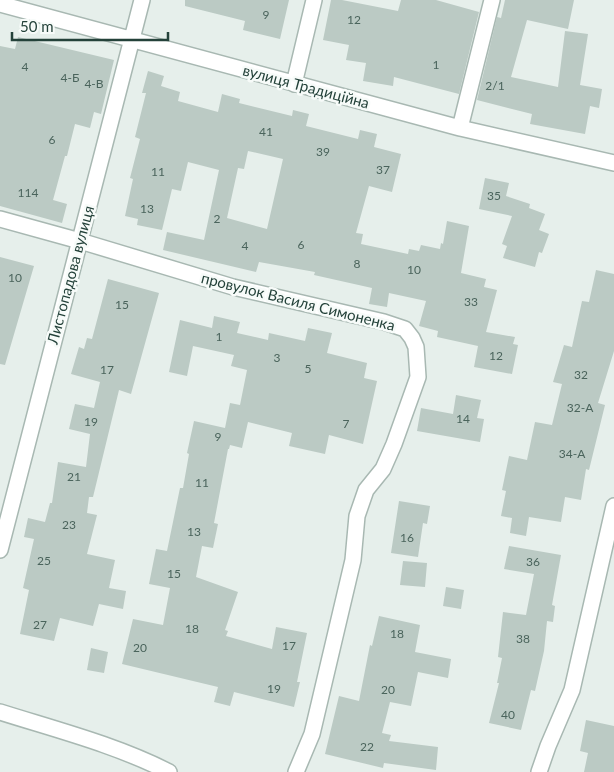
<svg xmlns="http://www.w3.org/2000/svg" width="614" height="772" viewBox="0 0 614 772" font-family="Lato,sans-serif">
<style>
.building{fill:#bbcac4;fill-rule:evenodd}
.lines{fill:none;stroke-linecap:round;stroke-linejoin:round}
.minor-casing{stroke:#a8b8b2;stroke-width:18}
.minor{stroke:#fff;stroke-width:15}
.labels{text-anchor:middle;stroke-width:5;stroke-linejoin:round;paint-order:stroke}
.number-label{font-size:12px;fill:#4a645c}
.street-label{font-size:15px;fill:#24423a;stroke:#f7fbf9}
</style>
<rect width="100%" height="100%" fill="#e6efeb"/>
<path class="building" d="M185 0H289L280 39 243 30 245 21 185 6Z
M331 0H342L398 11 401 0H436L479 12 459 94 394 77 393 86 363 81 366 63 346 60 349 45 323 40Z
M505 0H574L568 29 527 20 511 77 558 87 565 31 588 34 580 85 602 89 599 108 590 106 585 134 530 124 532 114 477 100 497 17 501 18Z
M18 37 114 60 101 114 94 112 90 128 75 124 67 156H65L53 200 67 204 62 223 0 206V46L15 49Z
M148 71 164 76 161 86 180 92 178 101 218 112 222 94 240 99 239 103 292 116 293 110 309 114 306 126 358 139 360 130 377 134 374 147 401 154 392 192 369 186 356 233 363 234 361 244 408 254 409 249 419 251 421 245 440 249 441 243 443 244 447 221 469 226 461 273 486 279 484 287 497 290 486 332 515 337 513 344 518 345 512 374 474 367 478 346 437 337 438 331 419 326 426 301 389 293 387 307 369 304 372 288 314 275 315 272 259 262 256 272 163 250 167 232 204 240 219 170 188 162 181 191 172 189 162 230 137 225 138 219 125 216 133 179 130 178 140 139 135 137 146 93H142ZM248 151 283 159 267 229 227 218 238 168 244 169Z
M485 178 509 183 506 196 530 204 529 208 545 214 539 230 549 234 542 253 539 252 535 267 503 258 507 246 502 244 512 216 479 209Z
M0 257 34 266 5 365 0 364Z
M596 270 614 274V351L598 403 605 405 589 470 586 469 581 500 565 497 561 522 529 517 526 536 510 533 512 518 501 516 506 491 502 490 509 456 527 460 535 422 552 425 562 384 553 382 564 345 572 347 582 301 589 302Z
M108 279 159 293 131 394 119 390 93 497H89L87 513 97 515 87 554 115 560 109 588 126 591 123 609 99 604 93 626 60 618 54 641 20 634 29 590 23 588 34 539 24 537 28 518 45 522 50 503H52L58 462 86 467 90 434 69 429 75 404 94 408 100 382 71 374 79 347 84 349 87 338 92 339Z
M214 316 240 322 237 333 268 340 269 333 305 341 308 328 332 333 327 353 367 363 364 378 377 381 363 444 329 435 325 454 289 446 292 433 248 422 242 448 230 445 229 449H228L214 523 218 524 213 548 202 546 196 577 238 592 225 630 228 631 226 636 272 649 276 627 307 633 297 682H300L294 707 234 692 230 706 214 702 218 687 122 664 133 619 163 625 170 588 149 584 156 549 167 551 180 488H183L189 454 187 453 194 421 225 428 230 403 240 405 247 370 231 366 234 355 193 346 187 376 169 372 180 320 212 328Z
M456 395 481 400 477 418 484 419 480 442 417 431 421 408 453 414Z
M399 501 430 506 427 524 423 523 418 557 391 553Z
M509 546 561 555 552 605 555 606 553 622 547 621 544 651 535 691 531 690 521 730 489 723 499 683H497L502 658 498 657 503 612 526 615 534 574 504 569Z
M403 561 427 563 425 587 400 585Z
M446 587 464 590 461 609 443 606Z
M379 616 420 625 415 652 451 659 448 678 418 672 411 706 390 702 382 733 391 735 389 741 438 747 436 770 384 763 383 768 325 754 339 696 359 701 370 645 372 646Z
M91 648 108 652 104 673 87 670Z
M586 720 614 726V772H584L588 753 580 751Z"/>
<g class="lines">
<defs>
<path id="minor" d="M0 4 460 128 614 163
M294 84 314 0
M460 128 492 0
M0 219 80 241 233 287 384 322 405 329 412 338 416 347 418 377 394 444 383 469 366 490 357 516 353 560 312 734 296 772
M0 550 142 0
M0 712C57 730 116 745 169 772
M539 772 548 746 572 690 614 506"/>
</defs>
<use href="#minor" class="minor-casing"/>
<use href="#minor" class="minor"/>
</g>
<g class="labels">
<g class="number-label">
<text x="266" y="19">9</text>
<text x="354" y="24">12</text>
<text x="436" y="69">1</text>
<text x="25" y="71">4</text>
<text x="70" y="82">4-Б</text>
<text x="94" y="88">4-В</text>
<text x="495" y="90">2/1</text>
<text x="266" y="136">41</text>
<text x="52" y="144">6</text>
<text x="323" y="156">39</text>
<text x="383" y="174">37</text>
<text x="158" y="176">11</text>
<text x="28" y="197">114</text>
<text x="494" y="200">35</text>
<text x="147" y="213">13</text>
<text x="217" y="223">2</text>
<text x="301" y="249">6</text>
<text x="245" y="250">4</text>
<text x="357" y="268">8</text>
<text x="414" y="274">10</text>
<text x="15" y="282">10</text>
<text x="471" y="306">33</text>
<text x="122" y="309">15</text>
<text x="219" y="341">1</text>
<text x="496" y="360">12</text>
<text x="277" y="362">3</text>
<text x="308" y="373">5</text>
<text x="107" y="374">17</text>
<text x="581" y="379">32</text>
<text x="580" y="412">32-А</text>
<text x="463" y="423">14</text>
<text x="91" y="426">19</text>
<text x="346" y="428">7</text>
<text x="218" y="441">9</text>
<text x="572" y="458">34-А</text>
<text x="74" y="481">21</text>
<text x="202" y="487">11</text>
<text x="69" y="529">23</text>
<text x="194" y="536">13</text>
<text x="407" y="542">16</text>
<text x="44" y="565">25</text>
<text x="533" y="566">36</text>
<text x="174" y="578">15</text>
<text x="40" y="629">27</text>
<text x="192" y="633">18</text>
<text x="397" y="638">18</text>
<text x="523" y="643">38</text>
<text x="289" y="650">17</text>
<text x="140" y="652">20</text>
<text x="274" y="693">19</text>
<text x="388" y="694">20</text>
<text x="508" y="719">40</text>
<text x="367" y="751">22</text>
</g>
<g class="street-label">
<text transform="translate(306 87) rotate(15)" y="5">вулиця Традиційна</text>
<text transform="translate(71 275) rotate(-75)" y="5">Листопадова вулиця</text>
<text transform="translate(298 302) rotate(14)" y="5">провулок Василя Симоненка</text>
</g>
</g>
<path d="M12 32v8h156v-8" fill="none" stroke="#24423a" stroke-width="2.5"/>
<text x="20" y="32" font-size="15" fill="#24423a" stroke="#f7fbf9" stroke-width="4" paint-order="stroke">50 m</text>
</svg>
